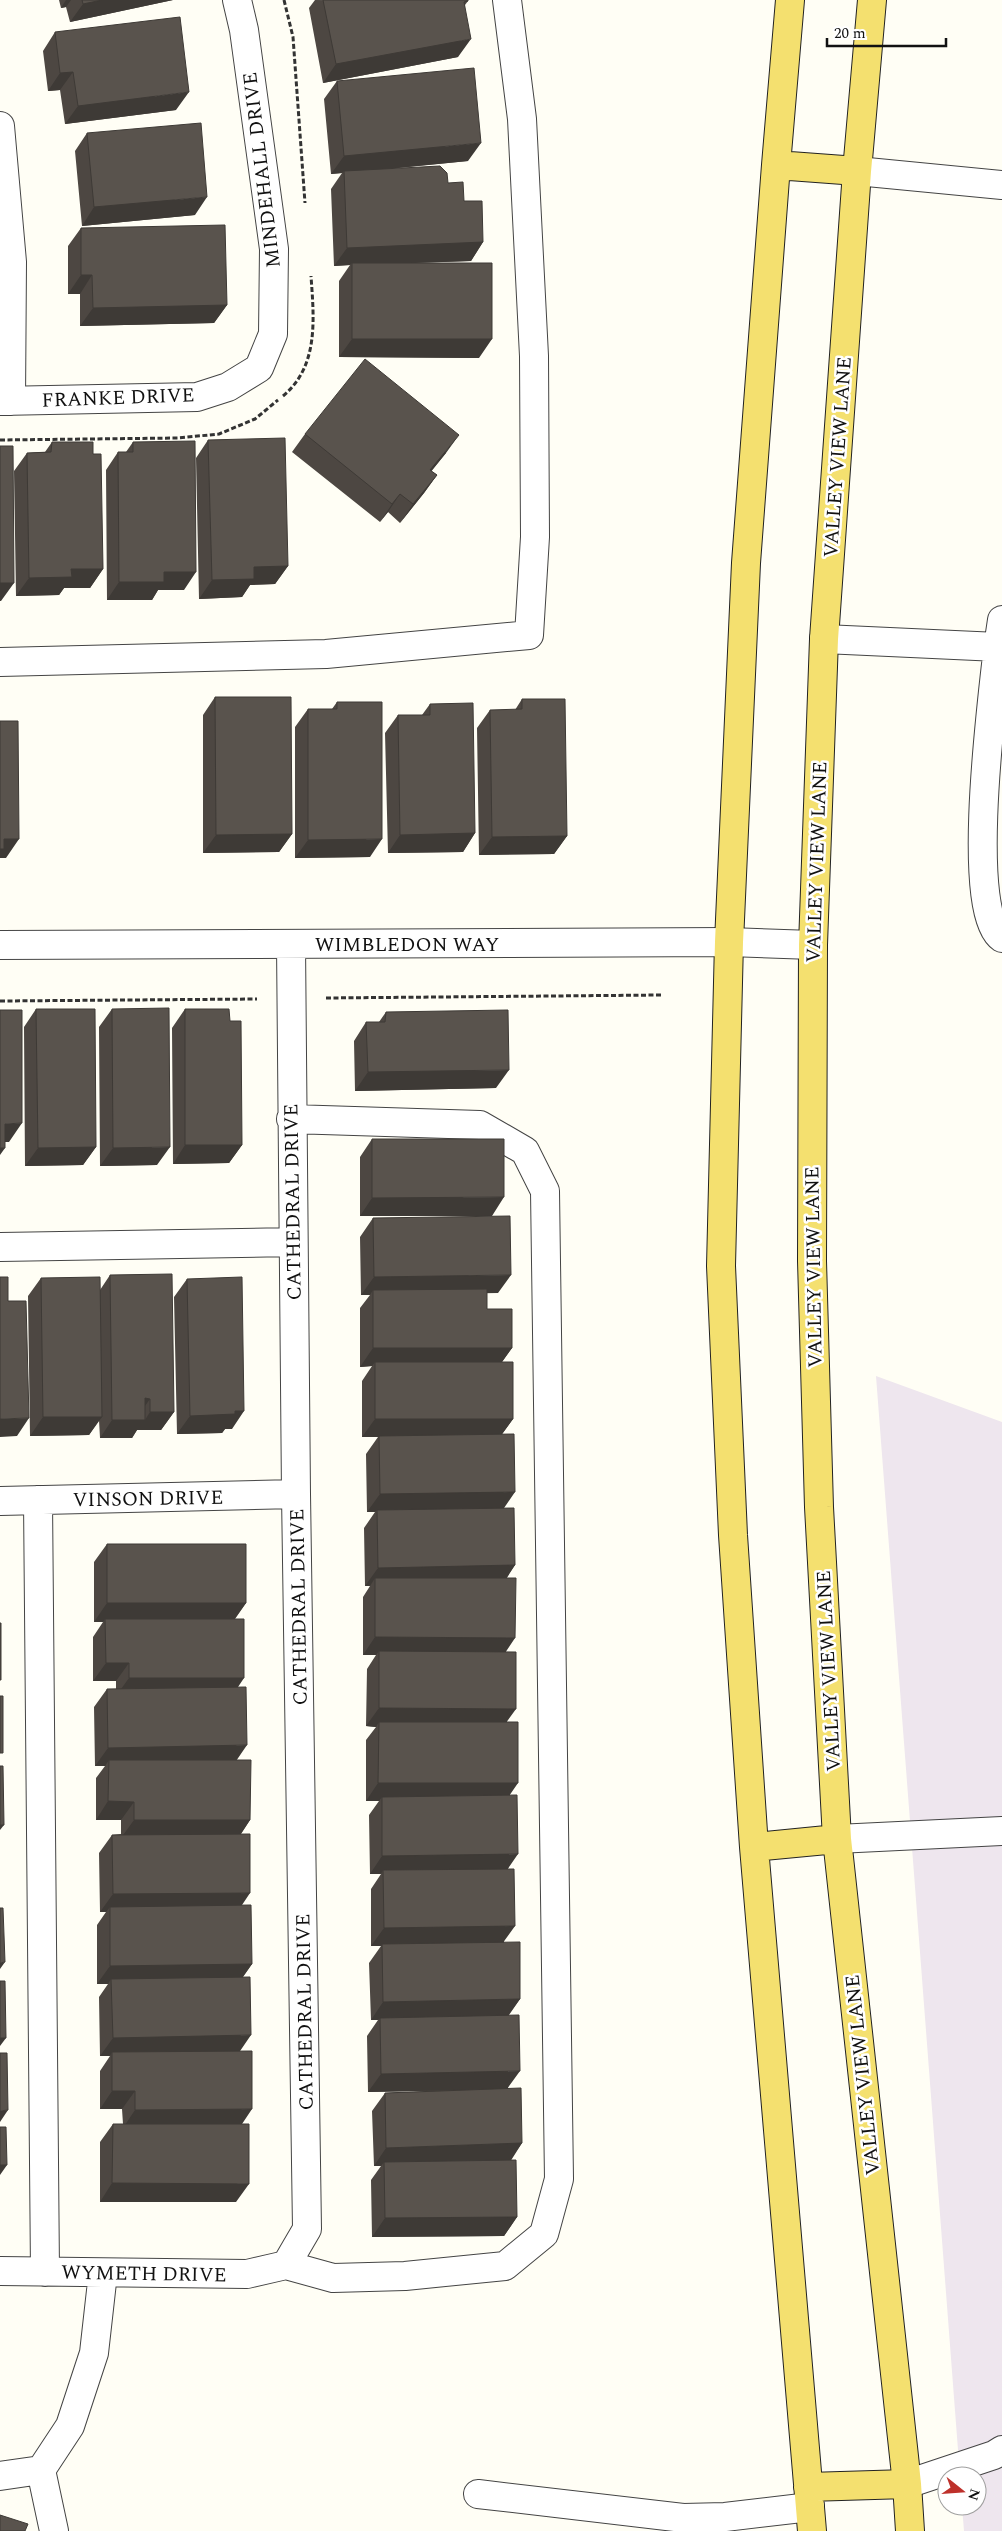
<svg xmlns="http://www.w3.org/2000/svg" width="1002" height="2531" viewBox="0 0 1002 2531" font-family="Spectral,serif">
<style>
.industrial{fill:#eee6ee}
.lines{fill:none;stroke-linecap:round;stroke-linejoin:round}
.minor-casing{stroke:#444;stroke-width:30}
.major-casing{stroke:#222;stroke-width:30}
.path{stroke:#333;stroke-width:3;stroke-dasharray:5 2.5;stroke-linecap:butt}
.minor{stroke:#fff;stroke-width:28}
.major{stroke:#f4e06f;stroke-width:28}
.wall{fill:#4d4742}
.shaded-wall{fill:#3e3a36}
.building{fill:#59534d;stroke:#3e3a36}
.labels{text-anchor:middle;stroke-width:5;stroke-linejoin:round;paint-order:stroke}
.street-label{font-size:20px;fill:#111;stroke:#fff}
</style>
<rect width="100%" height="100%" fill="#fffef5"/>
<path class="industrial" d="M876 1376 1002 1422V2531H964L962 2506H977V2476H960Z"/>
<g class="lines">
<defs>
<path id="minor" d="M0 126 12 262 11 401
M857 171 1002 185
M0 401 197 397 228 387 259 368 273 334 274 249 244 30 237 0
M824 639 998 647C993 693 964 913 1002 938
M998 647 1002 620
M0 662 326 654 529 635 535 537 534 356 522 119 507 0
M0 945 729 942 813 945
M0 1247 293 1242
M38 1500 45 2272
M0 1501 296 1494
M837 1839 1002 1831
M286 2265 333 2278 405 2276 505 2266 544 2234 559 2179 545 1191 525 1151 480 1125 291 1119
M286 2265 307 2229 296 1494 291 944
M0 2271 247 2274 286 2265
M41 2470 54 2531
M0 2476 41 2470 70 2426 94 2353 103 2273
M907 2484 994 2455 1002 2450
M478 2494 683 2518 725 2517 810 2507"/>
<path id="major" d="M790 0 776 165 746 563 729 942 721 1266 733 1535 754 1847 812 2531
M872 0 857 171 824 639 813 945 812 1261 819 1507 837 1839 907 2484 910 2531
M776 165 857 171
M754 1847 837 1839
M808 2487 907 2484"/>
</defs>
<use href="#minor" class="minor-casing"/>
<use href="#major" class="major-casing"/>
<path class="path" d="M284 0 293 37 305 203
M283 396C319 366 314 319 311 276
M0 440 178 438 219 434 255 419 278 400
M326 998 662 995
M0 1001 257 999"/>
<use href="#minor" class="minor"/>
<use href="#major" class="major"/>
</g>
<path class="wall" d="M59 0H173L70 22 66 7 61 8Z
M315 0 468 1 465 5 458 57 323 83 309 8Z
M55 32 176 110 65 124 60 90 48 91 43 51Z
M337 81 468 161 389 169 448 183 464 201 483 242 471 261 415 263 479 358 339 357V281L350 265 334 266 331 189 342 173 331 174 324 99Z
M87 133 195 215 82 226 75 151Z
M81 228 227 305 214 323 80 326V294H68V246Z
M305 434 446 453 431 471 437 475 424 493 400 523 388 512 380 522 292 452Z
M208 440 288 566 275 584 250 585 242 597 199 599 196 458Z
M52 442 93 454 103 569 90 588H64L59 595 16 596 14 471 27 453 45 452Z
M133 442 184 590H158L152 600H107L106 470 118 452H126Z
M215 697 292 834 279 852 203 853V715Z
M522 699 567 836 554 854 479 855 477 728 490 710H515Z
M337 702 370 857 295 858V727L308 709H332Z
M430 704 475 833 463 852 388 853 385 733 398 715H422Z
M36 1009 96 1147 83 1165 25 1166 24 1027Z
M112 1009 157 1165 100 1166 99 1027Z
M185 1009 230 1021 242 1145 229 1163 173 1164 172 1028Z
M386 1012 496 1088 355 1091 354 1041 366 1022H379Z
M372 1139 492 1216H360V1157Z
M373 1218 498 1293H487V1309L512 1348 502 1362 513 1419 502 1434 504 1508 515 1565 506 1578V1652L507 1722 510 1795 508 1869 504 1942 520 1999 509 2015 508 2088 522 2143 510 2160 517 2217 504 2236 372 2237 371 2180 381 2166H374L372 2111 385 2093 432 2091 368 2092 367 2036 378 2020H371L369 1963 381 1946H371V1889L381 1874H370L369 1815 379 1801H366V1740L376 1727 366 1726 367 1669 376 1655H363V1597L370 1586H365L364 1528 375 1512H367L366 1454 378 1437H362V1381L372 1366 360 1367V1308L370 1295H361L360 1237Z
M110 1275 174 1412 161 1430H137L132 1438H100L99 1420 89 1435 30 1436 28 1296 41 1278 100 1290Z
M187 1279 232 1429H225L222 1433 177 1434 174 1297Z
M107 1544 246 1603 235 1619 238 1687 236 1760 250 1820 241 1834V1905L252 1964 243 1977 240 2052 242 2124 236 2202H100V2142L113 2124H123L122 2109H100V2071L110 2056H100L99 1997 108 1984H97V1925L106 1912H100L99 1853 112 1835 121 1834V1820H96V1778L105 1766H95L94 1707 107 1689H116V1681H93V1637L103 1622H94V1562Z"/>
<path class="shaded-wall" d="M66 0H71L66 7 61 8Z
M102 0H173L70 22 83 4Z
M471 39 458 57 323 83 336 64Z
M73 72 60 90 48 91 60 73Z
M189 92 176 110 65 124 78 106Z
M481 143 468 161 344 173V171L342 173 331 174 344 156Z
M207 197 195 215 82 226 94 207Z
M483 242 471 261 352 265V263L350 265 334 266 347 248Z
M81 275H92L80 294H68Z
M227 305 214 323 80 326 93 308Z
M352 339H492L479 358 339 357Z
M459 435 446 453 418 488 430 470Z
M437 475 424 493 400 523 413 504Z
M400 494 388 512 380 522 392 504Z
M288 566 275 584 250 585 242 597 199 599 212 580 254 567Z
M71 569H103L90 588H64L59 595 16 596 29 578Z
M164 572H196L184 590H158L152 600H107L119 582Z
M0 583H14L1 601H0Z
M475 833 463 852 388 853 400 835Z
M292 834 279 852 203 853 216 835Z
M567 836 554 854 479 855 492 837Z
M4 839H19L6 858H0V845Z
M382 839 370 857 295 858 308 840Z
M509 1070 496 1088 355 1091 368 1072Z
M22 1123 9 1142H0L5 1124Z
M185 1145H242L229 1163 173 1164Z
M96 1147 83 1165 25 1166 38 1148Z
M170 1147 157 1165 100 1166 113 1148Z
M0 1148H5L0 1155Z
M504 1197 492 1216H360L372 1198Z
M511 1275 498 1293 373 1295V1290L370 1295H361L374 1277Z
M373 1348H512L499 1366 375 1362 372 1366 360 1367Z
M145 1398 150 1399 137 1417Z
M235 1411H244L232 1429H225L222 1433 177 1434 190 1416Z
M150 1412H174L161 1430H137L132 1438H100L112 1420H145Z
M43 1417H102L89 1435 30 1436Z
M29 1418 17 1436 0 1437V1419Z
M375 1419H513L500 1437 379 1436 378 1437H362Z
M515 1492 502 1511 377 1510 375 1512H367L380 1494Z
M515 1565 503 1584 375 1578 370 1586H365L378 1568Z
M107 1603H246L233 1621 105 1619 103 1622H94Z
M375 1637 515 1638 503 1656 379 1651 376 1655H363Z
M106 1663H129L116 1681H93Z
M129 1678H244L232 1696H116Z
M379 1708 516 1709 503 1727 379 1722 376 1727 366 1726Z
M247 1745 234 1764 109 1760 105 1766H95L108 1748Z
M378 1783H518L505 1802 382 1797 379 1801H366Z
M108 1801 134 1802 121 1820H96Z
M134 1820H250L238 1838H121Z
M0 1825H4L0 1830Z
M518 1854 505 1873 383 1870 381 1874H370L382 1856Z
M250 1893 238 1911 110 1907 106 1912H100L113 1894Z
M515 1926 502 1944H382L381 1946H371L384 1928Z
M5 1962 0 1969V1963Z
M252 1964 239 1982 111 1979 108 1984H97L110 1966Z
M520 1999 507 2017 380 2018 378 2020H371L383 2002Z
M251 2035 238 2054 112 2052 110 2056H100L113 2038Z
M0 2038H6L0 2046Z
M520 2071 507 2089 368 2092 381 2074Z
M112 2091H135L122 2109H100Z
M252 2109 240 2127 123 2128 135 2110Z
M8 2110 0 2122V2111Z
M522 2143 510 2162H384L381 2166H374L386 2148Z
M0 2165H7L0 2175Z
M112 2183 249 2184 236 2202H100Z
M517 2217 504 2236 372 2237 385 2218Z"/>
<path class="building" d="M82 0H102L83 4Z
M323 0H468V1L464 2 471 39 336 64Z
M180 17 189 92 78 106 73 72 60 73 55 32Z
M474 68 481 143 344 156 337 81Z
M201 123 207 197 94 207 87 133Z
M440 166 447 173 448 183 463 182 464 201H482L483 242 347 248 344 171Z
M225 225 227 305 93 308 92 275H81V228Z
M352 263H492V339H352Z
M365 359 459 435 430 470 437 475 413 504 400 494 392 504 305 434Z
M285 438 288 566 254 567V579L212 580 208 440Z
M195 441 196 572H164V582H119L118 452H133V442Z
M52 442H93V454H101L103 569H71L72 577 29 578 27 453 51 452Z
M0 446H13L14 583H0Z
M215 697H291L292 834 216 835Z
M522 699H565L567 836 492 837 490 710 522 709Z
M337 702H382V839L308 840V709H337Z
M473 703 475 833 400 835 398 715H430V704Z
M0 721H18L19 839H4V849H0Z
M169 1008 170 1147 113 1148 112 1009Z
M36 1009H95L96 1147 38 1148Z
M185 1009H229L230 1021H241L242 1145H185Z
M0 1010H22V1123L5 1124V1148H0Z
M508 1010 509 1070 368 1072 366 1022H385L386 1012Z
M372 1139H504V1197L372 1198Z
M510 1216 511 1275 374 1277 373 1218Z
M172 1274 174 1412H150V1399L145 1398V1420H112L110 1275Z
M0 1277H8V1301H26L29 1418 0 1419Z
M100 1277 102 1417H43L41 1278Z
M242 1277 244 1411H235V1414L190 1416 187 1279Z
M487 1289V1309H512V1348H373V1290Z
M375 1362H513V1419H375Z
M514 1434 515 1492 380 1494 379 1436Z
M514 1508 515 1565 378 1568 377 1510Z
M107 1544H246V1603H107Z
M375 1578H516L515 1638 375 1637Z
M105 1619H244V1678H129V1663H106Z
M0 1623H1V1680H0Z
M379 1651 516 1652V1709L379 1708Z
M246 1687 247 1745 108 1748 107 1689Z
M0 1696H3V1753H0Z
M379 1722H518V1783H378Z
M109 1760H251L250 1820H134V1802L108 1801Z
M0 1766H3L4 1825H0Z
M517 1795 518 1854 382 1856V1797Z
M250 1834V1893L113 1894 112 1835Z
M514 1869 515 1926 384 1928 383 1870Z
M251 1905 252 1964 110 1966V1907Z
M0 1908H3L5 1962 0 1963Z
M520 1942V1999L383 2002 382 1944Z
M250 1977 251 2035 113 2038 111 1979Z
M0 1981H5L6 2038H0Z
M519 2015 520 2071 381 2074 380 2018Z
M252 2051V2109L135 2110V2091H112V2052Z
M0 2053H7L8 2110 0 2111Z
M521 2088 522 2143 386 2148 385 2093Z
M113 2124H249V2184L112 2183Z
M0 2127H6L7 2165H0Z
M516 2160 517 2217 385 2218 384 2162Z
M0 2515 28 2524 25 2531H0Z"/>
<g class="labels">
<g class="street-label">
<text transform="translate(261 170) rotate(-97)" y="7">MINDEHALL DRIVE</text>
<text transform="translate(118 397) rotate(-2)" y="7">FRANKE DRIVE</text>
<text transform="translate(837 457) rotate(-86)" y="7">VALLEY VIEW LANE</text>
<text transform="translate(816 862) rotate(-88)" y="7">VALLEY VIEW LANE</text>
<text x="407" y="951">WIMBLEDON WAY</text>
<text transform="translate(292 1202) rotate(-91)" y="7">CATHEDRAL DRIVE</text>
<text transform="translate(813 1267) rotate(-91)" y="7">VALLEY VIEW LANE</text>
<text transform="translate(148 1498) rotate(-1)" y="7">VINSON DRIVE</text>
<text transform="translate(298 1607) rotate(-91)" y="7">CATHEDRAL DRIVE</text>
<text transform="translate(828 1671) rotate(-93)" y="7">VALLEY VIEW LANE</text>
<text transform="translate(304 2012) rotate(-91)" y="7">CATHEDRAL DRIVE</text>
<text transform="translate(862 2075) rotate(-96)" y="7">VALLEY VIEW LANE</text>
<text transform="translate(144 2273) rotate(1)" y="7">WYMETH DRIVE</text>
</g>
</g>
<g transform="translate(962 2491) rotate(107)"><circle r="24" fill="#ffffff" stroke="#a0a0a0"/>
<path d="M0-4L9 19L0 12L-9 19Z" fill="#be312b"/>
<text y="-8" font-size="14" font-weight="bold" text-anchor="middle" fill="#111111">N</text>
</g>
<path d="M827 38v8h119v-8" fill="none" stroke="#111111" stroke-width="2.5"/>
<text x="834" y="38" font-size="15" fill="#111111" stroke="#ffffff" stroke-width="4" paint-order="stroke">20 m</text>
</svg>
